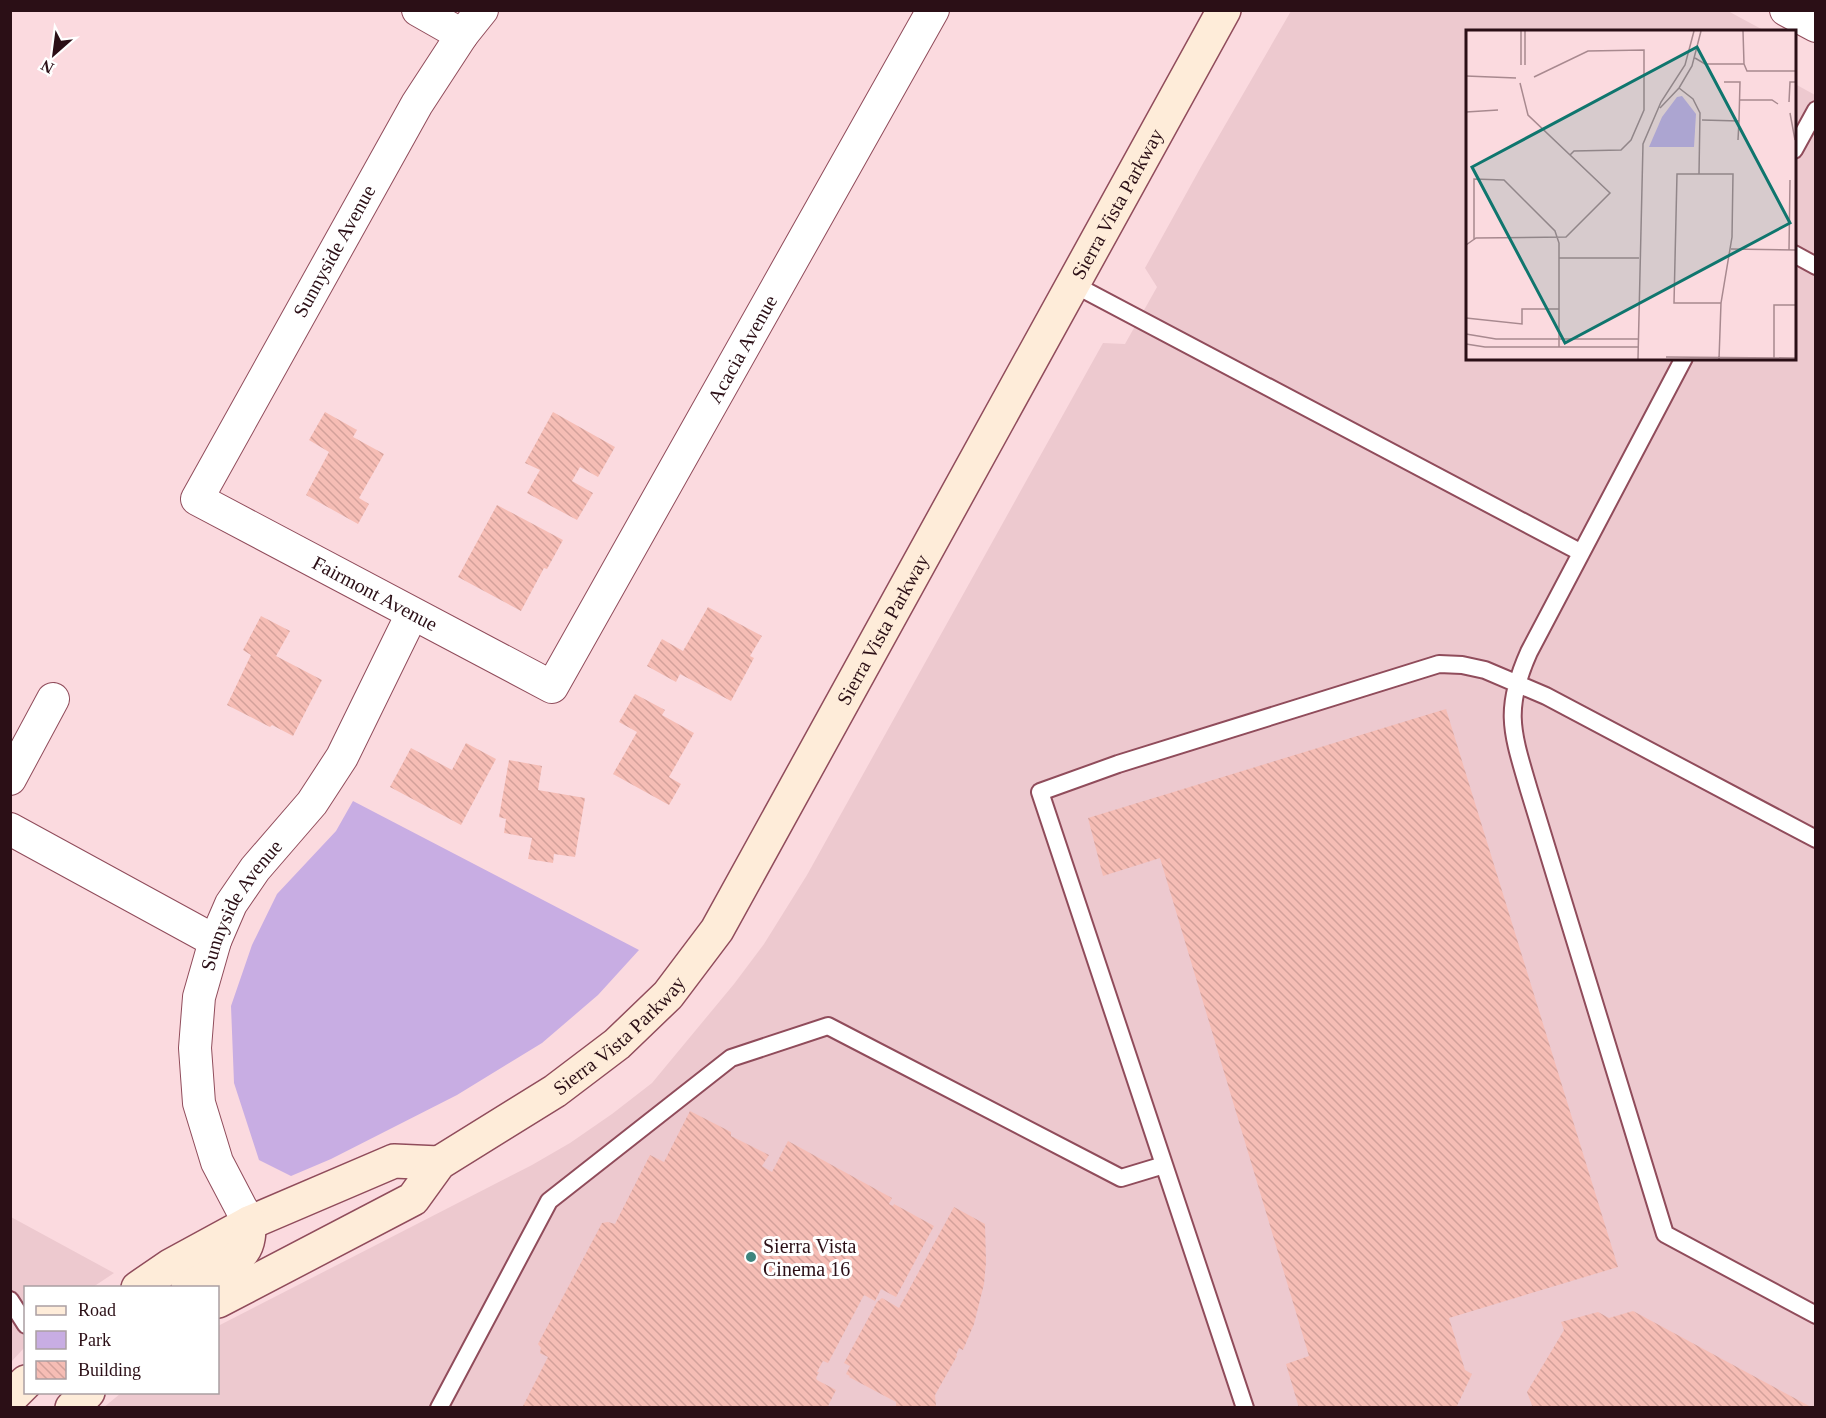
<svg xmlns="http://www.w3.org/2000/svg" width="1826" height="1418" viewBox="0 0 1826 1418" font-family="Georgia,serif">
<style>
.built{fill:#edc9cf}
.green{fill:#c8ade3}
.building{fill:url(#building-back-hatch)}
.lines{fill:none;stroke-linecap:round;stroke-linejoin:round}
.service-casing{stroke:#904c5b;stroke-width:20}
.minor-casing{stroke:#904c5b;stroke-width:34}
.secondary-casing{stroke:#904c5b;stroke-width:36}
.service{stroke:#fff;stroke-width:16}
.minor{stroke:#fff;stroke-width:32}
.secondary{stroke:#feecd9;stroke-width:33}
.poi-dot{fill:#3e857e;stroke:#fff;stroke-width:2}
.labels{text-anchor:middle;stroke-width:6;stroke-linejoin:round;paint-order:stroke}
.street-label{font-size:20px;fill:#2b0f16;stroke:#fff}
.poi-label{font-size:20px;fill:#2b0f16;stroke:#fff;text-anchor:start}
.inset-road{fill:none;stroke:#a8898f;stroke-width:1.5}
.view{fill:#0f766e;fill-opacity:0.15;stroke:#0f766e;stroke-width:3}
.inset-edge{fill:none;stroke:#2b0f16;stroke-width:3}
</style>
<defs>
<pattern id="building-back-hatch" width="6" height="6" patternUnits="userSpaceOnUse" patternTransform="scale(1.5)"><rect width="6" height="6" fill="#f6bdb5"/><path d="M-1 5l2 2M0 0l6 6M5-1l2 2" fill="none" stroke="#d3a19b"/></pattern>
</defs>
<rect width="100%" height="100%" fill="#fbdadf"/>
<path class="built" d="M1726 10 1765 31 1468 32V358H1794L1795 84 1815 95V1407L103 1408 121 1393 218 1392V1326L532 1165 570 1143 612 1114 652 1083 734 984 764 944 807 875 1103 343 1125 344 1157 287 1145 268 1202 165 1291 11Z
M11 1217 114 1273 93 1287 26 1288 25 1347 11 1362Z"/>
<path class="green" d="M353 801 639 950 598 995 542 1043 457 1095 331 1159 291 1176 259 1160 234 1083 231 1006 252 945 277 894 336 831Z"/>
<path class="building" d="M325 412 357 430 353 437 384 454 359 498 369 504 358 524 306 495 329 452 309 440Z
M553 412 615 447 598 477 580 467 572 481 593 493 577 520 527 493 540 470 525 463Z
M497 505 563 540 547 569 544 568 521 611 458 577Z
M708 607 762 636 750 656 754 658 731 701 680 674 676 682 647 666 662 639 683 651Z
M261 616 290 631 276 656 322 680 293 736 272 725 270 727 227 705 251 655 243 650Z
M635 694 665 710 662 715 694 733 669 777 681 784 669 805 613 774 637 732 619 722Z
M1446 709 1618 1267 1449 1318 1465 1370 1472 1374 1456 1408H1299L1286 1364 1309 1356 1160 858 1103 876 1088 818Z
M466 743 496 759 461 825 390 787 411 748 452 770Z
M509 760 542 766 538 790 585 798 575 857 554 854 553 863 528 859 532 838 504 833 506 819 499 817Z
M690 1111 731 1132V1136L769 1155 762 1166 772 1172 788 1141 892 1198 889 1204 893 1206 894 1204 934 1226 896 1297 881 1289 875 1301 864 1295 828 1363 823 1361 817 1372H819L816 1378 817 1380 836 1390 827 1408H522L548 1357 540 1353 541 1348 538 1344 602 1223 608 1222 615 1224 650 1155 664 1162Z
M954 1207 985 1224 986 1262 984 1284 974 1324 963 1350 959 1348 956 1355 957 1356 935 1395 936 1406 896 1408V1402L849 1377 850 1376 846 1374 850 1366 844 1363 877 1302 882 1298 899 1308Z
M1633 1311 1813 1408H1533L1527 1392 1564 1330 1561 1322 1598 1312 1609 1318Z"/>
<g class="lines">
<defs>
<path id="service" d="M1794 150 1816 110
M1794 254 1816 266
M1073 284 1580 552
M1684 358 1529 652C1503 710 1512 732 1529 790L1665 1234 1816 1315
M10 1300 26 1325
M439 1408 549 1201 731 1058 828 1026 1121 1178 1164 1165
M1245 1408 1040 792 1118 764 1439 664 1462 665 1485 670 1546 696 1816 839"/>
<g id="minor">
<path d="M418 10 462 35"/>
<path id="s1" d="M482 10 462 35 417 104 197 499 552 687 933 10"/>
<path d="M1786 10 1816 26"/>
<path d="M10 779 53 699"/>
<path d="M10 829 215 941"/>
<path id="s2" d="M249 1223 217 1162 199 1103 195 1048 199 997 215 941 231 904 255 869 312 803 342 757 412 614"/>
</g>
<g id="secondary">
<path d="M138 1288 170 1266 249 1223 394 1161 439 1163"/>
<path d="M188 1288C206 1277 231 1268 243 1251 249 1243 249 1232 249 1223"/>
<path id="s3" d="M218 1301 413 1199 439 1163 555 1091 617 1044 668 995 717 930 1224 10"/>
<path d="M10 1398 26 1382"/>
<path d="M72 1408 88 1392"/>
</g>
</defs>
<use href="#service" class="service-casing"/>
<use href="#minor" class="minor-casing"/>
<use href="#secondary" class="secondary-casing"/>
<use href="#service" class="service"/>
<use href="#minor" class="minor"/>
<use href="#secondary" class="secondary"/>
</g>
<circle class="poi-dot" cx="751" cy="1257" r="6"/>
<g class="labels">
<g class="street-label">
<text dy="7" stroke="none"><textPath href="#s3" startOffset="1460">Sierra Vista Parkway</textPath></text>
<text transform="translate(334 251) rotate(-61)" y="7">Sunnyside Avenue</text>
<text dy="7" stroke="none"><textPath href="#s1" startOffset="1356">Acacia Avenue</textPath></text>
<text dy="7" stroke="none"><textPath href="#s1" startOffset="768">Fairmont Avenue</textPath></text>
<text dy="7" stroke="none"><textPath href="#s3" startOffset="974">Sierra Vista Parkway</textPath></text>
<text dy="7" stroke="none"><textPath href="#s2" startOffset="339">Sunnyside Avenue</textPath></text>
<text dy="7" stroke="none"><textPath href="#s3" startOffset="486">Sierra Vista Parkway</textPath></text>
</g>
<g class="poi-label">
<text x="763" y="1253">Sierra Vista<tspan x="763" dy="23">Cinema 16</tspan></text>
</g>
</g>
<g transform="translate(1466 30)">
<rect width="330" height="330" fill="#fbdadf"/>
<path d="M216 66 230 84 228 117H183L196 87 211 67Z" fill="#c8ade3"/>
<path class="inset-road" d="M277 1 278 34M229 28 239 34H278L281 41H330M55 35V1M59 35V1M0 46 50 48M68 47 122 21 178 20V80L165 110 155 120 108 121 104 125M258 52H274L273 91M213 58 227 69 234 83 233 144M274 70H306L312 74M323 72 324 52H330M194 78 213 58 226 36 235 1M0 82 32 80M324 83 329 110M236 90 273 91 272 110M8 210V149L38 150 89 201 93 213V317M0 215 10 208 100 207 144 163 62 85 54 53M265 219 330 220M323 220 324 150M93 228H173M0 288 56 294V279H93M0 304 30 309H172M0 314 19 317H172M200 327 330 328M308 328V275H330M172 329 177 114 195 72 219 35 228 1M253 329 255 273 266 207 267 144H211L208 273H255"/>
<path class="view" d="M231 17 324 193 99 313 6 137Z"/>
<rect width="330" height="330" class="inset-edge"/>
</g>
<rect width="1826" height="1418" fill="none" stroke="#2b0f16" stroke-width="24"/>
<rect x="24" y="1286" width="195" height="108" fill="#ffffff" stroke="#aa9fa2" stroke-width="1.5"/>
<rect x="36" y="1306" width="30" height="9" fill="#feecd9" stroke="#aa9fa2" stroke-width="1.5"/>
<text x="78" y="1316" font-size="18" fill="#2b0f16">Road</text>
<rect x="36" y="1331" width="30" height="18" fill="#c8ade3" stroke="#aa9fa2" stroke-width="1.5"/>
<text x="78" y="1346" font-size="18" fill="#2b0f16">Park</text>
<rect x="36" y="1361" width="30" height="18" fill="url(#building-back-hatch)" stroke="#aa9fa2" stroke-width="1.5"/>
<text x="78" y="1376" font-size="18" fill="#2b0f16">Building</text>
<g transform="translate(54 54) rotate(208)" stroke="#ffffff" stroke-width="4.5" paint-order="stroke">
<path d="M0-4.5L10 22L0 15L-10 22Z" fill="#2b0f16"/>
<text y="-9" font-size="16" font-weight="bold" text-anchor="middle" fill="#2b0f16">N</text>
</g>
</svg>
